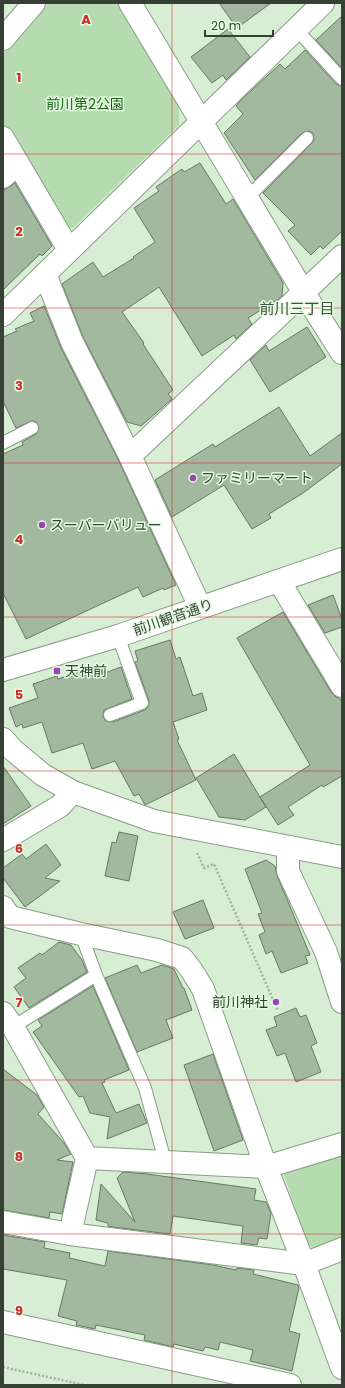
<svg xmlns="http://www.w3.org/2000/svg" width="345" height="1388" viewBox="0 0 345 1388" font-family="Poppins,'Noto Sans JP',sans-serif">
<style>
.green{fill:#b6dbb1}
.building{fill:#a2b89f;stroke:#647961}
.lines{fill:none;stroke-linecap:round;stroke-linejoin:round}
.service-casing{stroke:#879d84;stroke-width:14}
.minor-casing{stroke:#879d84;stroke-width:24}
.tertiary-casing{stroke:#879d84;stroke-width:24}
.path{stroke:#9fb19c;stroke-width:2.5;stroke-dasharray:2 2;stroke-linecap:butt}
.service{stroke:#fff;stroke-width:12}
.minor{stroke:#fff;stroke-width:22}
.tertiary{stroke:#fff;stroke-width:22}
.grid{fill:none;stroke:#d62828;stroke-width:1;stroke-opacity:0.55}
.poi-dot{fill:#9946b4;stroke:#e4fce1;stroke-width:1.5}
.labels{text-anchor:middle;stroke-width:3;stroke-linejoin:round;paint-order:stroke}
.park-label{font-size:14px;fill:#1b6414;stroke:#e4fce1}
.poi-label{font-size:14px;fill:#374035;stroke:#e4fce1;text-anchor:start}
.street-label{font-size:14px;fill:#374035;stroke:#e4fce1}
.neighbourhood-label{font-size:15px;fill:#3e513b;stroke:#e4fce1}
.grid-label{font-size:13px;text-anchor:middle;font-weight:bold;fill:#d62828;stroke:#e4fce1;stroke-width:3;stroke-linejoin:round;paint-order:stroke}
</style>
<rect width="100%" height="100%" fill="#d7eed4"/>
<path class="green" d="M48 3H118L179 105V125L73 228 63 226 3 125V55Z
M342 1152V1242L319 1251 307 1244 283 1172Z"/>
<path class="building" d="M219 3H271L237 28Z
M342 16V68L316 40Z
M228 29 250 57 226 80 223 75 212 83 191 57Z
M305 50 336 84 342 86V231L323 249 320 246 311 255 288 231 295 225 263 193 312 143 314 140 313 133 309 131 302 133 255 180 224 133 243 114 236 106 241 100 280 64 285 69Z
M200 163 226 204 233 199 283 283 282 296 277 300 248 318 252 324 236 339 234 335 202 356 159 287 122 312 144 343 143 344 173 390 168 394 172 399 141 426 127 422 83 337 62 284 93 262 103 277 134 258 133 257 155 242 134 208 159 191 156 187 182 169 184 172Z
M15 183 52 246 42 256 40 254 3 290V189H6Z
M44 306 61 348 119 461 176 585 164 590 163 588 143 597 138 587 26 639 3 593V454L23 445 22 442 36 434 39 428 36 422 32 421 16 428 3 401V337L17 331 15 329 34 321 30 313Z
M307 327 326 357 270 392 250 360 266 345 269 351Z
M279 407 310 456 342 433V464L303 493 269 514 271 518 252 529 224 485 172 517 155 480 213 444 215 447Z
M333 595 342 619V627L325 633 308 605Z
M283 612 331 692 336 697 339 698 342 702V776L323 787 322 785 288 807 294 815 278 825 260 797 310 765 237 638Z
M170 640 176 659 180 657 193 696 202 693 207 710 173 722 179 739 177 740 196 780 145 805 139 794 134 796 115 761 92 769 83 743 52 753 42 722 23 728 22 724 16 727 9 708 38 698 33 684 57 676 58 679 81 671 83 676 103 669 105 673 121 667 132 699 104 710 103 717 106 721 113 722 145 710 148 707 149 701 135 662 138 661 135 651Z
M234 754 266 807 245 820 219 817 196 778Z
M3 766 31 806 3 824Z
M119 832 138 836 129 881 105 876 112 842 116 843Z
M46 844 61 865 45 878 60 881 25 907 3 878V868L22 854 26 859Z
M266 860 275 866 277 876 287 899 310 955 305 956 308 963 281 973 272 951 266 954 259 935 265 932 258 914 262 913 245 869Z
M203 900 214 928 185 939 173 912Z
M59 942 71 945 82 960 87 972 29 1008 14 987 26 978 18 968 40 953 42 955Z
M137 965 141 973 162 965 174 969 183 988H184L192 1010 166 1020 173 1038 137 1052 105 978Z
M93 986 129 1070 104 1080 105 1082 102 1083 116 1113 139 1104 147 1123 107 1139 110 1117 90 1113 83 1096 79 1097 33 1032 42 1026 38 1020Z
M296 1008 300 1017 306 1015 317 1043 311 1046 321 1072 296 1082 285 1053 277 1056 266 1030 277 1026 274 1017Z
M213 1054 243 1140 214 1151 184 1065Z
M3 1069 37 1095 44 1107 38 1114 64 1143 71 1154 57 1160 73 1162 62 1214 50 1212 49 1218 3 1210Z
M123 1172 147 1174 256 1189 254 1200 266 1202 271 1213 267 1239 259 1238 257 1245 241 1243 243 1226 173 1216 170 1234 113 1227 108 1226V1223L96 1220 101 1184 135 1222 117 1178Z
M3 1235 45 1242 44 1248 70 1253 69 1258 105 1266 108 1251 213 1265 236 1270 237 1268 254 1270 253 1274 298 1285 299 1288 289 1331 300 1334 292 1371 250 1361 253 1350 220 1342 218 1350 205 1347 203 1351 174 1344 173 1347 144 1340 145 1335 96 1325 95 1329 76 1325 77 1321 58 1316 67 1280 3 1269Z"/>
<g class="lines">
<defs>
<path id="service" d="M296 29 342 79
M247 198 307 138
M3 443 32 428
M110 715 142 703 118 636
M81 934 96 975 145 1088 165 1161
M13 1027 96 975"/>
<path id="minor" d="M130 3 304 293 342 353
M3 39 34 3
M3 138 69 250
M3 177 18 163
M45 274 72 342 130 456 200 607
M3 315 323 3
M130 456 342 256
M279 581 342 686
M3 840 60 806 73 792
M288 847V871L326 952 342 1002
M3 907 10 917 81 934 157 950 182 958 192 971 203 989 266 1167 304 1264 342 1368
M3 1013 13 1027 87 1158 70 1234
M87 1158 266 1167 342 1144
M3 1222 70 1234 304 1264 342 1249
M3 1322 290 1385"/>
<path id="tertiary" d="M3 670 118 636 342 559
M3 739 13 750 43 775 73 792 154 821 342 857"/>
</defs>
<use href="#service" class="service-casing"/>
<use href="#minor" class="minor-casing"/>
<use href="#tertiary" class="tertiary-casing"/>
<path class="path" d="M197 853 204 868 214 864 278 1011
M3 1367 84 1385"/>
<use href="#service" class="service"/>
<use href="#minor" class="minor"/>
<use href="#tertiary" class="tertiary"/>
</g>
<path class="grid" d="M172 3V1385M3 154H342M3 308H342M3 463H342M3 617H342M3 771H342M3 925H342M3 1080H342M3 1234H342"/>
<g class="poi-dot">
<circle cx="193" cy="478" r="4"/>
<circle cx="42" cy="525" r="4"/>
<rect x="53" y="667" width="8" height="8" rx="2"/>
<circle cx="276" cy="1002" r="4"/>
</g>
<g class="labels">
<g class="park-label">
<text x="85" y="109">前川第2公園</text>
</g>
<g class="poi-label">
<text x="201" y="483">ファミリーマート</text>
<text x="50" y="530">スーパーバリュー</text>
<text x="65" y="676">天神前</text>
<text x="268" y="1007" text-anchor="end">前川神社</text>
</g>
<g class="street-label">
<text transform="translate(173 617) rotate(-19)" y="5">前川観音通り</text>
</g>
<g class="neighbourhood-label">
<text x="297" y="314">前川三丁目</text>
</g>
</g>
<g class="grid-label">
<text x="86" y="24">A</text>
<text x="19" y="82">1</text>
<text x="19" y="236">2</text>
<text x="19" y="390">3</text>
<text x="19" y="544">4</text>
<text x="19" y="699">5</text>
<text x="19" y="853">6</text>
<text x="19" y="1007">7</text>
<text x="19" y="1161">8</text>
<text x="19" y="1315">9</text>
</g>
<rect width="345" height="1388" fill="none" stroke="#374035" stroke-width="8"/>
<path d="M205 30v6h68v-6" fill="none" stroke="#374035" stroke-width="2"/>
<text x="211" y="30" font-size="12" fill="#374035" stroke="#e4fce1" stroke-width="3" paint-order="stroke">20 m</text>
</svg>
